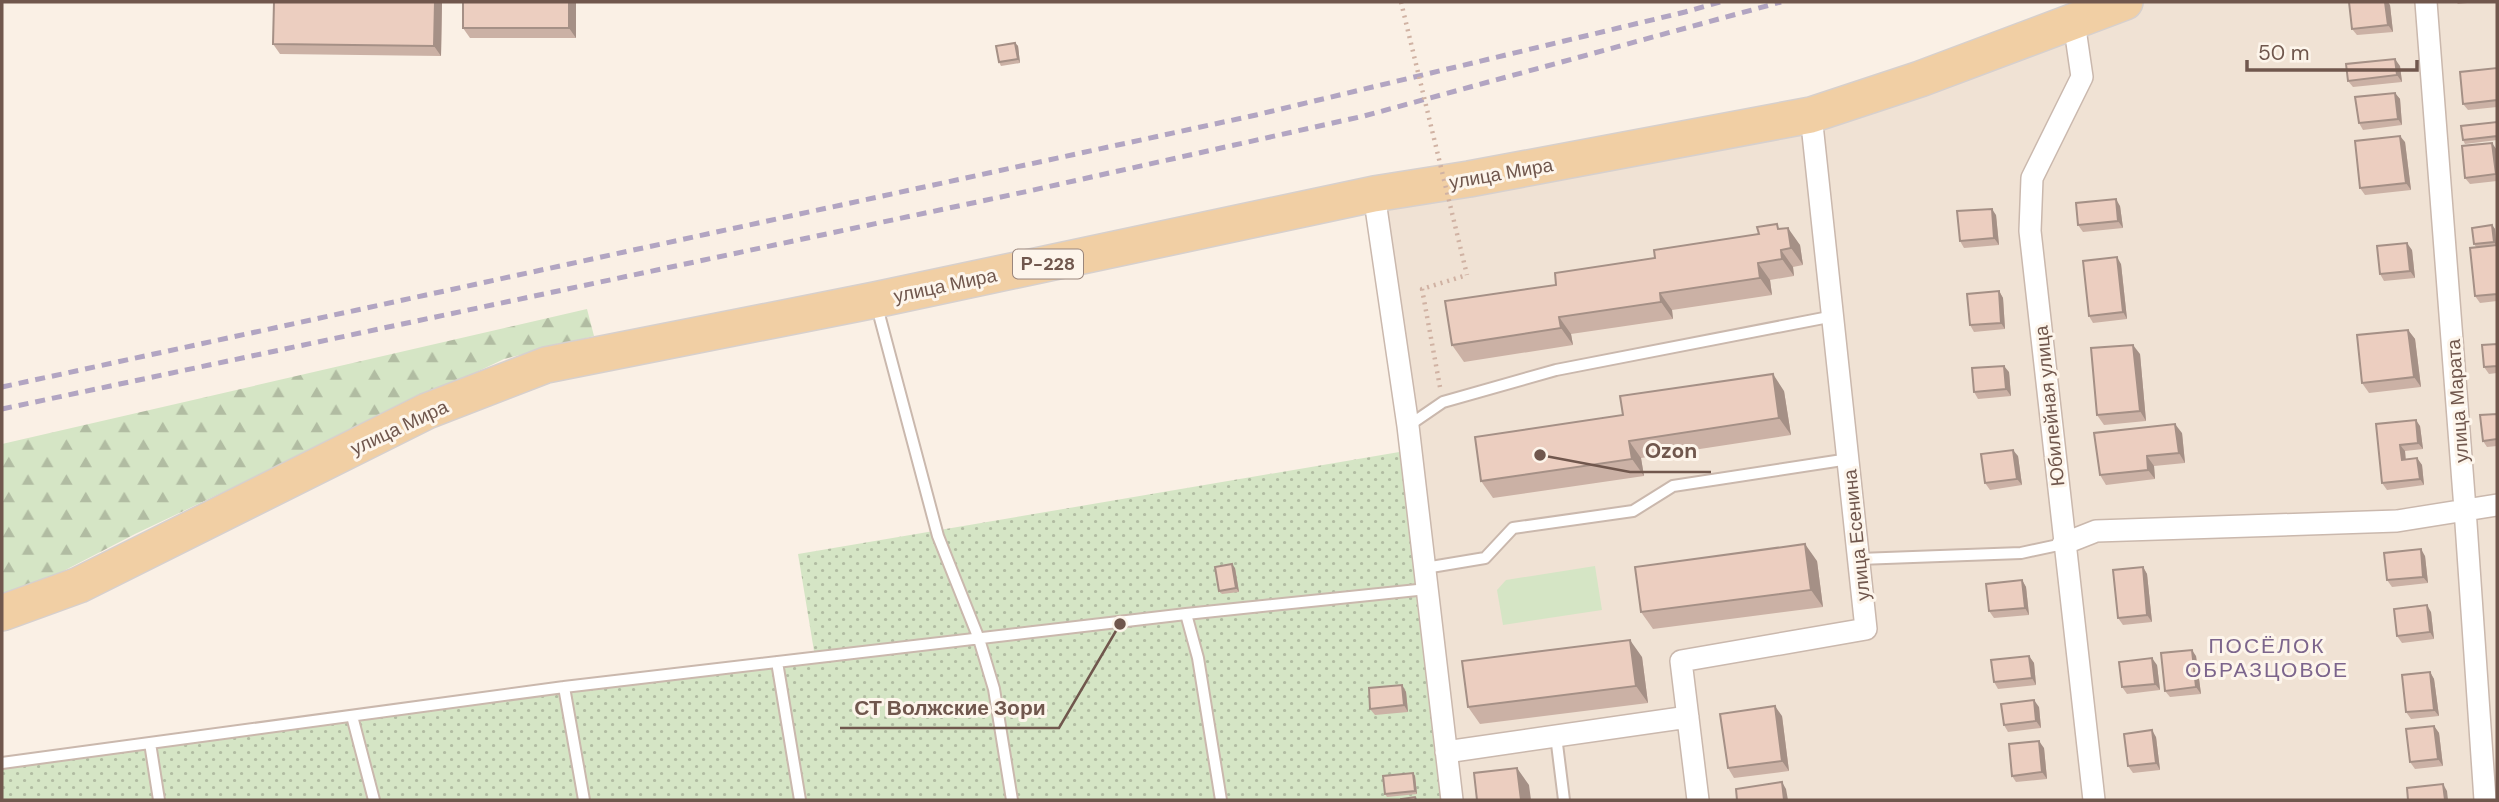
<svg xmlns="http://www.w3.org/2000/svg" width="2499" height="802" viewBox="0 0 2499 802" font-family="'DM Sans',sans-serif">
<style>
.residential{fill:#f0e2d4}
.green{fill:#d5e5c5}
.forest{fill:url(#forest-firs)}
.garden{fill:url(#garden-dots)}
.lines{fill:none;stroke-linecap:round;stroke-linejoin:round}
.lane-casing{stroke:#cab8ad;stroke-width:14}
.street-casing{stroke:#cab8ad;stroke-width:24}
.primary-casing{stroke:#d7d0cd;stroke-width:38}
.path{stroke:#d0b2a3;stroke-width:4.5;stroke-dasharray:2 5;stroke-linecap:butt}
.lane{stroke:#fff;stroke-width:10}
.street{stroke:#fff;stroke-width:21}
.primary{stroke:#f1cfa4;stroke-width:35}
.rail{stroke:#b2a5c2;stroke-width:5;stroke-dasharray:10 7;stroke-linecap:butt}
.path-bridge{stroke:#d0b2a3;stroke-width:4.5;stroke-dasharray:2 5;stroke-linecap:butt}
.wall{fill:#cbb1a5}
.shaded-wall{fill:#a59086}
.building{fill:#eccec0;stroke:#a59086;stroke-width:2}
.labels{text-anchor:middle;stroke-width:6;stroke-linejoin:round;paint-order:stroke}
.shield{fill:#fdf5eb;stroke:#9a867c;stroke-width:2}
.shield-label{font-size:18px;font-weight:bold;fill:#70574d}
.street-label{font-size:19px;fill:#70574d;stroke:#fdf5eb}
.neighbourhood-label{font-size:21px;letter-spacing:2px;fill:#7c658c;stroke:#fdf5eb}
.leader{fill:none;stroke:#70574d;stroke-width:2.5}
.callout-dot{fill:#70574d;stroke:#fdf5eb;stroke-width:2.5}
.callout-label{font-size:21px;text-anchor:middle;font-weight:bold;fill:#70574d;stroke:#fdf5eb;stroke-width:6;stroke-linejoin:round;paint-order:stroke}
</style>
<defs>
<pattern id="forest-firs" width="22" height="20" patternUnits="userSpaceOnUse" patternTransform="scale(1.75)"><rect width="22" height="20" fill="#d5e5c5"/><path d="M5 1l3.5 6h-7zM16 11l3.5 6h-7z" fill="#b1bca2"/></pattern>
<pattern id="garden-dots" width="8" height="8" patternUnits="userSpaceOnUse" patternTransform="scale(1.75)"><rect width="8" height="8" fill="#d5e5c5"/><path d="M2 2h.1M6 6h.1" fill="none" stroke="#b1bca2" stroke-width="1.8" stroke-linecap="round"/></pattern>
</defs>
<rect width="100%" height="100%" fill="#faf0e5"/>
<path class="residential" d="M2146 2H2497V800H1452L1374 194 1809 133Z"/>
<path class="green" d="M1595 566 1602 610 1503 625 1497 590 1506 580Z"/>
<path class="forest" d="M587 309 594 336 504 359 135 534 17 595 2 598V444Z"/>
<path class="garden" d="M1411 450 1452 800H2V763L815 657 798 554Z"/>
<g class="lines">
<defs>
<path id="lane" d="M876 303 938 536 979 639 994 689 1012 800
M1408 426 1443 402 1556 370 1834 316
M1859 559 2021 553 2063 544
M1425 568 1485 558 1513 528 1633 511 1673 486 1849 459
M1186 614 1198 658 1221 800
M777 662 800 800
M564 687 584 800
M352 716 374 800
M1556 736 1564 800
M150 743 159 800
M2 763 564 687 1186 614 1427 589"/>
<path id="street" d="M2426 2 2465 509 2485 800
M2074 22 2082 77 2032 178 2030 231 2094 800
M1374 194 1408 426 1452 800
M2063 544 2096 531 2397 521 2497 505
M1446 752 1688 717
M1698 800 1681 661 1866 629 1811 115"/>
<path id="primary" d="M2 613 79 585 427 411 546 365 875 300 1374 194 1469 179 1811 115 1920 79 2125 2"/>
</defs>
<use href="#lane" class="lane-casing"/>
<use href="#street" class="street-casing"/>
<use href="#primary" class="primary-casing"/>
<path class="path" d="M1440 387 1422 289 1467 275"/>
<use href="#lane" class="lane"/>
<use href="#street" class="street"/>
<use href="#primary" class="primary"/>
<path class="rail" d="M2 387 1256 115 1685 12 1720 2
M2 409 1029 191 1364 116 1781 2"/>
<path class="path-bridge" d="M1401 2 1467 275"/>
</g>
<path class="wall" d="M274 2H442L441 56 280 54 273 44Z
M576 2V38H470L463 28Z
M2456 2H2476L2458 4Z
M2390 5 2393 32 2357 35 2352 29Z
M1015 43 1018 46 1020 63 1001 66 999 62Z
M2400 66 2402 82 2353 87 2348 81Z
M2497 68V107L2468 110 2463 104Z
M2395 93 2400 99 2402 125 2363 130 2359 123Z
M2497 122V140L2465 144 2463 140Z
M2405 142 2411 190 2365 195 2360 188Z
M2497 150V181L2470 184 2465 178Z
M2120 206 2123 228 2083 232 2078 225Z
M1996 215 1999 245 1964 248 1960 241Z
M2492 225 2495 229 2496 245 2476 247 2474 244Z
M1780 229 1800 245 1803 265 1793 267 1794 276 1770 280 1772 295 1672 310 1673 319 1571 334 1573 345 1464 362 1452 345 1556 285 1655 258Z
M2497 245V301L2480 303 2475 296Z
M2412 250 2415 278 2384 281 2380 274Z
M2121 264 2127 319 2093 323 2089 316Z
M1999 291 2003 298 2005 329 1974 332 1970 325Z
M2408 330 2415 339 2421 387 2369 393 2362 383Z
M2497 344V373L2489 374 2484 367Z
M2140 354 2146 421 2104 425 2097 415Z
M2009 372 2011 396 1978 399 1974 392Z
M1784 391 1791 435 1641 458 1644 476 1493 498 1481 481Z
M2497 414V446L2487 447 2483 441Z
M2376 424 2420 426 2423 449 2405 451 2406 460 2417 458 2422 465 2424 485 2387 490 2382 483Z
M2182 433 2185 463 2154 466 2155 479 2106 485 2100 475Z
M2018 456 2022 485 1990 490 1985 483Z
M2425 556 2428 583 2392 587 2387 580Z
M1817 561 1823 607 1653 629 1641 612Z
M2143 567 2147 574 2152 622 2123 625 2118 618Z
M1235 568 1239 592 1222 594 1219 591Z
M2022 580 2026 587 2029 615 1994 618 1989 611Z
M2431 612 2434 639 2402 643 2397 636Z
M2029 656 2034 663 2036 685 1998 689 1994 682Z
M2196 656 2201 694 2170 697 2165 691Z
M1642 657 1648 703 1480 724 1468 707Z
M2157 665 2160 690 2127 694 2122 687Z
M2430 672 2434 679 2439 716 2411 719 2406 712Z
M1402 685 1406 692 1408 712 1375 715 1370 709Z
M2039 707 2041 728 2008 732 2004 725Z
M1782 716 1789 771 1734 778 1728 768Z
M2434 726 2439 733 2443 766 2415 769 2410 762Z
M2156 737 2160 770 2133 773 2128 766Z
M2044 748 2047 779 2016 782 2012 776Z
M1413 773 1415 776 1417 794 1387 797 1385 794Z"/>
<path class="shaded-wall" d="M435 2H442L441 56 434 46Z
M569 2H576V38L569 28Z
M2385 2H2388L2390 5 2393 32 2388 25Z
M1015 43 1018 46 1020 63 1018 59Z
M2395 59 2400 66 2402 82 2397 75Z
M2395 93 2400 99 2402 125 2398 119Z
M2400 136 2405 142 2411 190 2406 183Z
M2492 143 2497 150V176L2496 174Z
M2116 199 2120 206 2123 228 2118 221Z
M1992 209 1996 215 1999 245 1994 238Z
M2492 225 2495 229 2496 245 2494 242Z
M1788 228 1800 245 1803 265 1791 248Z
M2407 243 2412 250 2415 278 2410 271Z
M1781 250 1793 267 1794 276 1782 259Z
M2117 257 2121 264 2127 319 2123 312Z
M1758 263 1770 280 1772 295 1760 278Z
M1999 291 2003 298 2005 329 2001 323Z
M1660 293 1672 310 1673 319 1661 302Z
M1559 317 1571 334 1573 345 1561 328Z
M2408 330 2415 339 2421 387 2414 377Z
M2133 345 2140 354 2146 421 2140 411Z
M2004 366 2009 372 2011 396 2006 389Z
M1773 374 1784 391 1791 435 1779 418Z
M2416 420 2420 426 2423 449 2418 443Z
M2175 424 2182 433 2185 463 2179 453Z
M1629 441 1641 458 1644 476 1632 459Z
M2400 445 2405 451 2406 467 2402 460Z
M2013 450 2018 456 2022 485 2017 479Z
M2147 456 2154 466 2155 479 2148 470Z
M2417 458 2422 465 2424 485 2420 479Z
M1805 544 1817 561 1823 607 1811 590Z
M2421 549 2425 556 2428 583 2423 577Z
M1232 564 1235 568 1239 592 1236 588Z
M2143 567 2147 574 2152 622 2147 615Z
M2022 580 2026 587 2029 615 2025 608Z
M2427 605 2431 612 2434 639 2430 632Z
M1630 640 1642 657 1648 703 1636 686Z
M2192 650 2196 656 2201 694 2196 687Z
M2029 656 2034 663 2036 685 2032 678Z
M2152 658 2157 665 2160 690 2155 684Z
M2430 672 2434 679 2439 716 2434 710Z
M1402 685 1406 692 1408 712 1404 705Z
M2034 700 2039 707 2041 728 2036 721Z
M1775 706 1782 716 1789 771 1782 761Z
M2434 726 2439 733 2443 766 2438 759Z
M2152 730 2156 737 2160 770 2156 763Z
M2039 741 2044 748 2047 779 2042 772Z
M1517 768 1529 785 1531 800H1521Z
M1413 773 1415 776 1417 794 1415 791Z
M1782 782 1786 789 1788 800H1784Z
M2443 784 2447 791 2448 800H2445Z"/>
<path class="building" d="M274 2H435L434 46 273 44Z
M463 2H569V28H463Z
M2349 2H2385L2388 25 2352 29Z
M1015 43 1018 59 999 62 996 46Z
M2395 59 2397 75 2348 81 2346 64Z
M2497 68V100L2463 104 2460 72Z
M2395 93 2398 119 2359 123 2355 97Z
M2497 122V136L2463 140 2461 126Z
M2400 136 2406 183 2360 188 2355 141Z
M2492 143 2496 174 2465 178 2462 146Z
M2116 199 2118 221 2078 225 2076 203Z
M1992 209 1994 238 1960 241 1957 211Z
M1777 224 1778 229 1788 228 1791 248 1781 250 1782 259 1758 263 1760 278 1660 293 1661 302 1559 317 1561 328 1452 345 1445 301 1556 285 1555 273 1655 258 1654 250 1759 234 1757 227Z
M2492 225 2494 242 2474 244 2472 228Z
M2407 243 2410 271 2380 274 2377 246Z
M2497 245V294L2475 296 2470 248Z
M2117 257 2123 312 2089 316 2083 261Z
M1999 291 2001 323 1970 325 1967 294Z
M2408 330 2414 377 2362 383 2357 335Z
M2497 344V366L2484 367 2482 345Z
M2133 345 2140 411 2097 415 2091 348Z
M2004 366 2006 389 1974 392 1972 368Z
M1773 374 1779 418 1629 441 1632 459 1481 481 1475 437 1623 415 1620 396Z
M2497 414V439L2483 441 2480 415Z
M2416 420 2418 443 2400 445 2402 460 2417 458 2420 479 2382 483 2376 424Z
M2175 424 2179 453 2147 456 2148 470 2100 475 2094 433Z
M2013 450 2017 479 1985 483 1981 454Z
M1805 544 1811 590 1641 612 1635 567Z
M2421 549 2423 577 2387 580 2384 553Z
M1232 564 1236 588 1219 591 1215 567Z
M2143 567 2147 615 2118 618 2113 570Z
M2022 580 2025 608 1989 611 1986 584Z
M2427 605 2430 632 2397 636 2394 609Z
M1630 640 1636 686 1468 707 1462 661Z
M2192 650 2196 687 2165 691 2161 653Z
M2029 656 2032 678 1994 682 1991 660Z
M2152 658 2155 684 2122 687 2119 662Z
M2430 672 2434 710 2406 712 2402 675Z
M1402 685 1404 705 1370 709 1369 688Z
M2034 700 2036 721 2004 725 2001 704Z
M1775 706 1782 761 1728 768 1720 714Z
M2434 726 2438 759 2410 762 2406 729Z
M2152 730 2156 763 2128 766 2124 734Z
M2039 741 2042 772 2012 776 2009 744Z
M1517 768 1521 800H1477L1474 773Z
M1413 773 1415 791 1385 794 1383 776Z
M1782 782 1784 800H1737L1736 789Z
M2443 784 2445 800H2408L2407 788Z
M1415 797 1416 800H1401V799Z"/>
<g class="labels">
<rect class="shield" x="1013" y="249.5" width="70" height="29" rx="5"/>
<g class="shield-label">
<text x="1048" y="270">Р-228</text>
</g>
<g class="street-label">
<text transform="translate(1501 173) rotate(-10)" y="7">улица Мира</text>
<text transform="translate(945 285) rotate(-12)" y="7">улица Мира</text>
<text transform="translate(2457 401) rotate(-94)" y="7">улица Марата</text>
<text transform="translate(2049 406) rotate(-96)" y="7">Юбилейная улица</text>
<text transform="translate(399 427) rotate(-25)" y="7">улица Мира</text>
<text transform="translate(1856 535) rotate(-96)" y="7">улица Есенина</text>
</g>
<g class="neighbourhood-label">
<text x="2267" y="653">ПОСЁЛОК<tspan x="2267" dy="24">ОБРАЗЦОВОЕ</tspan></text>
</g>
</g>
<path class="leader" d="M1540 455L1630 472H1711M1120 624L1059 728H840"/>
<g class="callout-dot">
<circle cx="1540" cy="455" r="7"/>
<circle cx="1120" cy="624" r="7"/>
</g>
<g class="callout-label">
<text x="1671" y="458">Ozon</text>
<text x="950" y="715">СТ Волжские Зори</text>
</g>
<rect width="2499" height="802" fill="none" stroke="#70574d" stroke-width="7"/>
<path d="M2247 60v10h170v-10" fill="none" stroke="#70574d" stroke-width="3.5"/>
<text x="2258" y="60" font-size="21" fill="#70574d" stroke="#fdf5eb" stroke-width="5" paint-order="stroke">50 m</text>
</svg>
